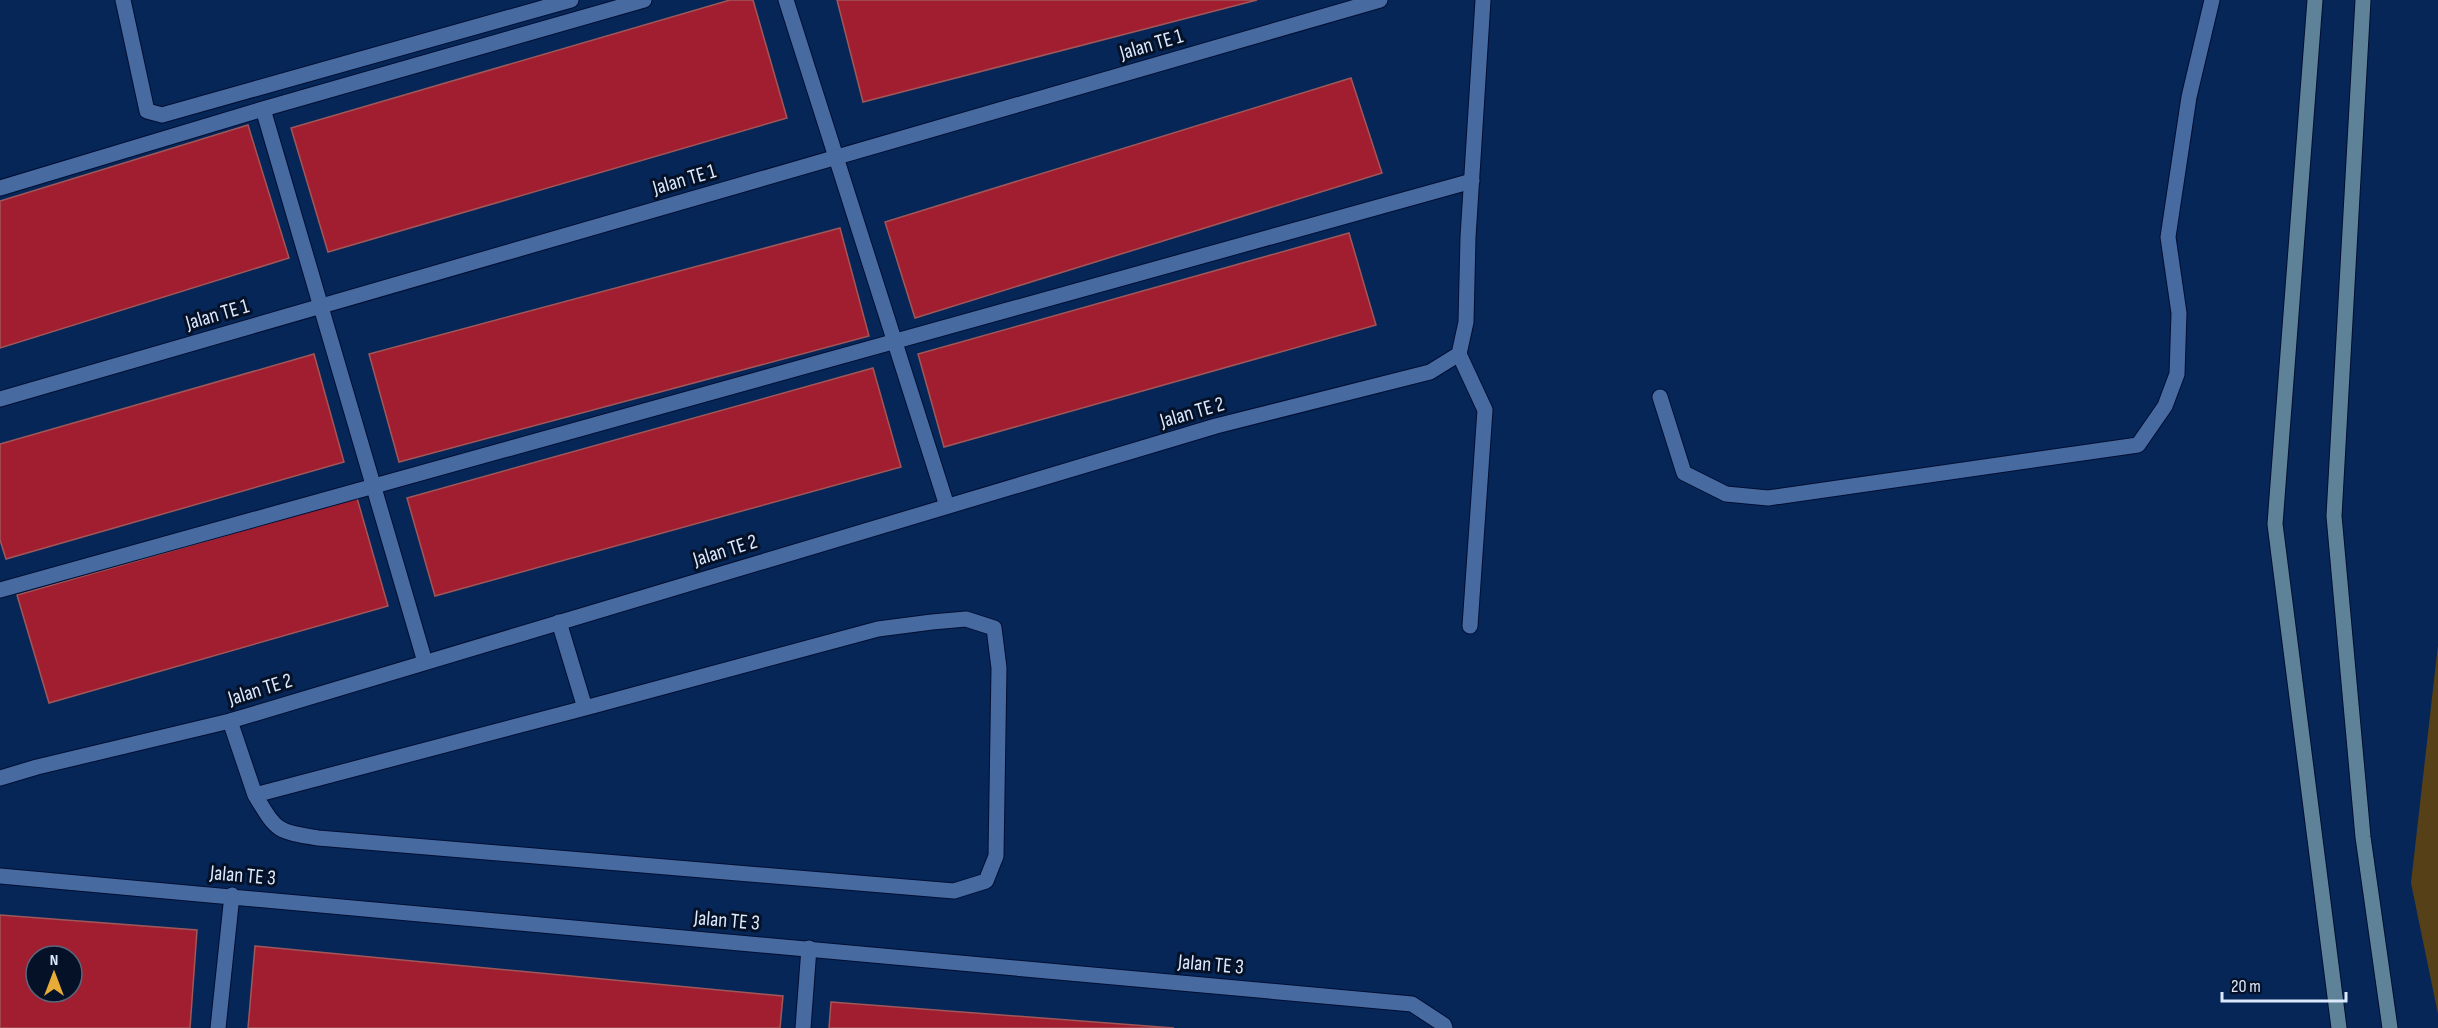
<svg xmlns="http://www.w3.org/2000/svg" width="2438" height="1028" viewBox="0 0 2438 1028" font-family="'Sofia Sans Condensed',sans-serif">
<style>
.green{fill:#564017}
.building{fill:#a11e31;stroke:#a05759;stroke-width:1.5;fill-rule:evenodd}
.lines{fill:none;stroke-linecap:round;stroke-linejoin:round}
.lane-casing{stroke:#000e32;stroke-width:17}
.street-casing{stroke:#000e32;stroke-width:17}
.secondary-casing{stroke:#000e32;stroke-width:17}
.lane{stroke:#476aa1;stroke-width:15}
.street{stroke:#476aa1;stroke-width:15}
.secondary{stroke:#5e8399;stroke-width:15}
.labels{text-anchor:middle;stroke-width:6;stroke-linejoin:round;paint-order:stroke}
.street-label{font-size:21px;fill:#dce8fb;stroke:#041126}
</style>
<rect width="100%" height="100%" fill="#062657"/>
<path class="green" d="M2438 645V1014L2411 883Z"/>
<path class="building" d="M730 0H753L787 118 328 252 291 128Z
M837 0H1257L863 102Z
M1351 78 1382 173 915 318 885 222Z
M248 125 289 258 0 348V201Z
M840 228 869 336 399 462 369 354Z
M1349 233 1376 325 944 447 918 354Z
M314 354 344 462 6 559 0 540V444Z
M873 368 901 467 435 596 407 498Z
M357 498 388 606 49 703 17 595Z
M0 915 197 930 190 1028H0ZM36 956H72V992H36Z
M255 946 783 996 780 1028H248Z
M831 1002 1174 1028H829Z"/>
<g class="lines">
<defs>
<path id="lane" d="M123 0 147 111 162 115 571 0
M786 0 947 506
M263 109 425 662
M0 188 263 109 644 0
M1459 354 1485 410 1470 626
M1660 397 1684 473 1726 494 1768 498 2138 445 2165 406 2177 374 2179 313 2168 237 2189 97 2212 0
M0 590 1472 181
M230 721 255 795 585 708
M255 795C277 831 275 831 318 838L954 891 986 881 996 856 999 668 994 628 966 619 932 622 878 629 585 708 559 622
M803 1028 809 948"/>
<path id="street" d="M0 399 1380 0
M0 778 37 767 230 721 1216 426 1430 372 1459 354 1466 322 1468 237 1483 0
M0 876 1412 1004 1444 1025 1445 1028
M218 1028 232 895"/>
<path id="secondary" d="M2315 0 2275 524 2339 1028
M2363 0 2334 516 2363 837 2390 1028"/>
</defs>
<use href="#lane" class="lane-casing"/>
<use href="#street" class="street-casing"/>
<use href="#secondary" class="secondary-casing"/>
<use href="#lane" class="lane"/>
<use href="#street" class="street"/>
<use href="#secondary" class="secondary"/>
</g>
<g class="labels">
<g class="street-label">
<text transform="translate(1151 44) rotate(-16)" y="7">Jalan TE 1</text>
<text transform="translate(684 179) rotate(-16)" y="7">Jalan TE 1</text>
<text transform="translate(217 314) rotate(-16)" y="7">Jalan TE 1</text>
<text transform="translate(1192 412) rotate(-16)" y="7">Jalan TE 2</text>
<text transform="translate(725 550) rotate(-17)" y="7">Jalan TE 2</text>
<text transform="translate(260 689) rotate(-17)" y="7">Jalan TE 2</text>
<text transform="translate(243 875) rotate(5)" y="7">Jalan TE 3</text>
<text transform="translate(727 920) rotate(5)" y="7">Jalan TE 3</text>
<text transform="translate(1211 964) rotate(5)" y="7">Jalan TE 3</text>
</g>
</g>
<g transform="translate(54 974)"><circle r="28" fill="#041126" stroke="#5a677b" stroke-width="1.5"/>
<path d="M0-4.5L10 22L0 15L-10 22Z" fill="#e8ab37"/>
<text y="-9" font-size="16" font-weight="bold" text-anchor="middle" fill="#dce8fb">N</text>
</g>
<path d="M2222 992v9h124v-9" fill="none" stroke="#dce8fb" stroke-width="3"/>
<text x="2231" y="992" font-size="18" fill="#dce8fb" stroke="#041126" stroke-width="4.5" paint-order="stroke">20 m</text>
</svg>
